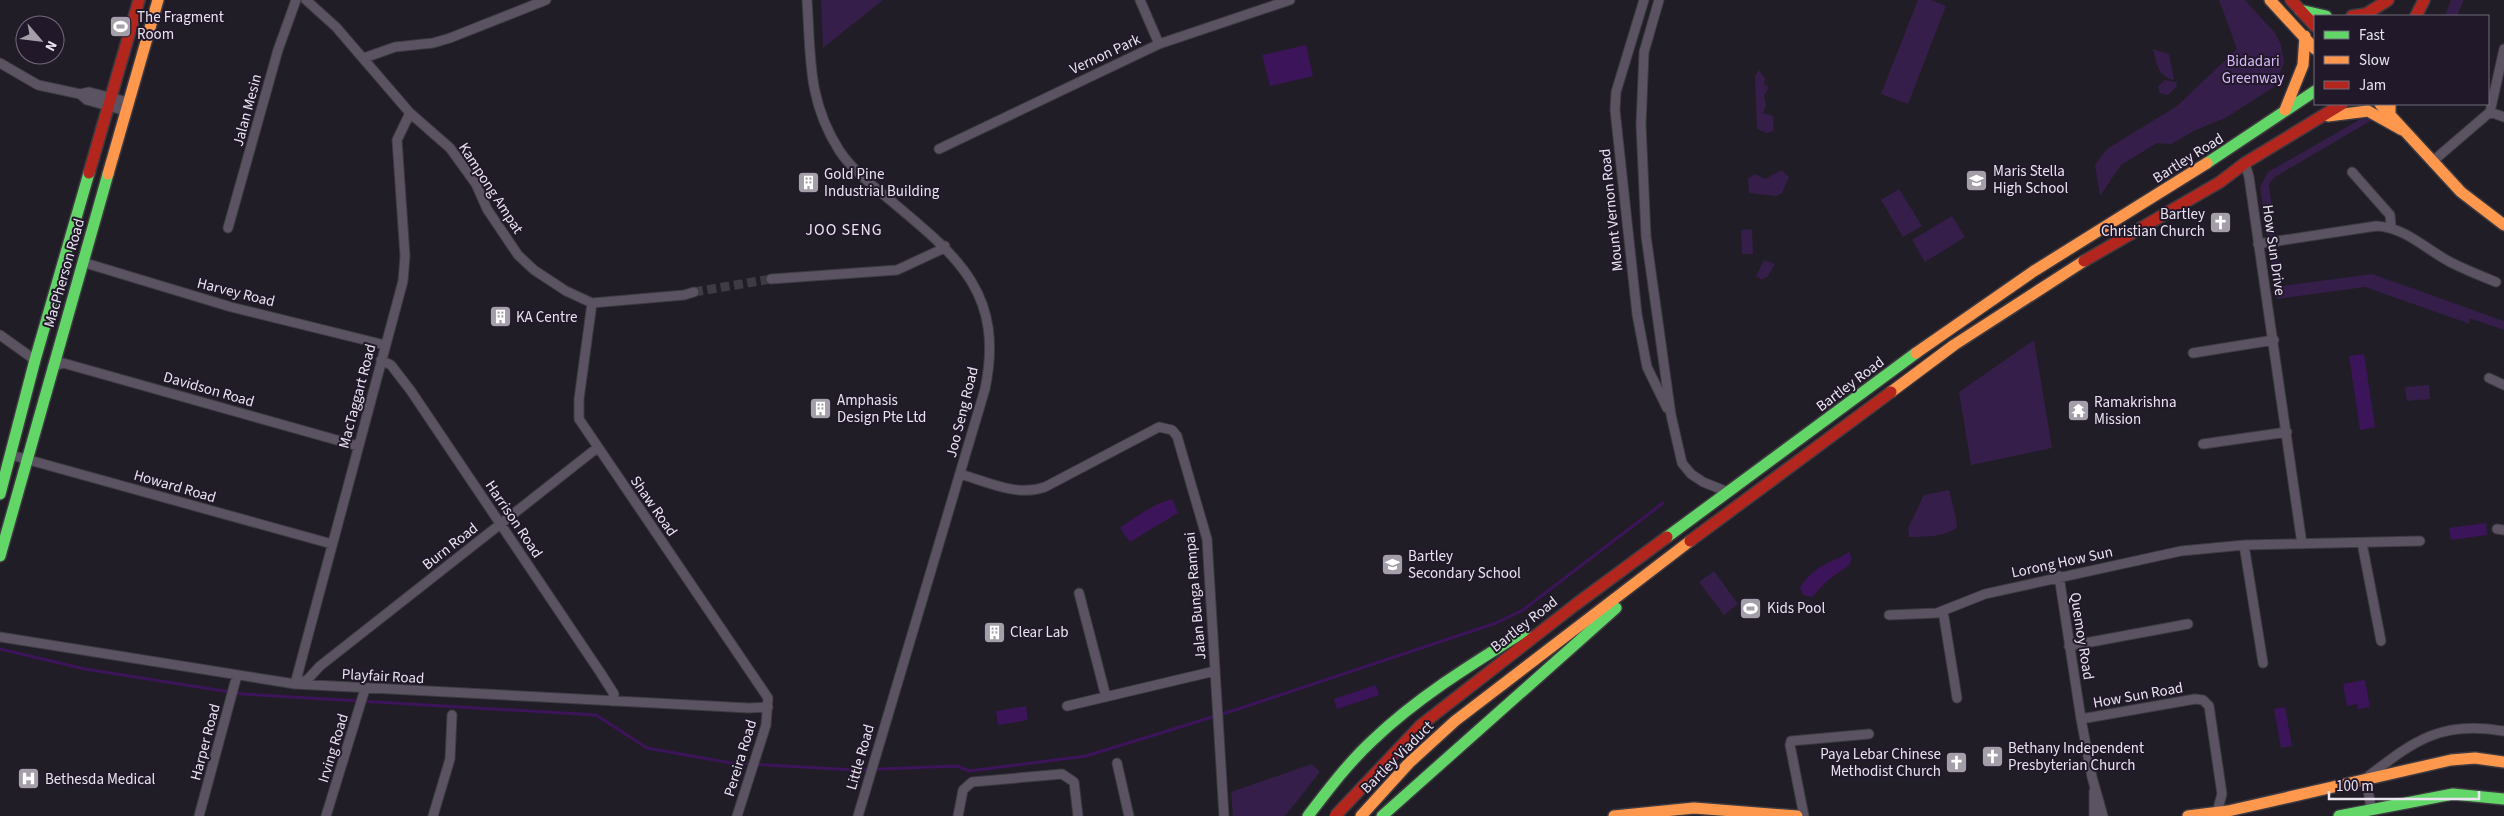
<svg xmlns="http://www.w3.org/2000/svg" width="2504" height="816" viewBox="0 0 2504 816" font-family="'Source Sans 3',sans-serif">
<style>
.green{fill:#351e49}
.water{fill:#3c145a}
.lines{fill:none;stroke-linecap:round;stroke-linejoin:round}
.stream{stroke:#3c145a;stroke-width:3}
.street-tunnel{stroke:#3f3b44;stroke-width:9;stroke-dasharray:9 4.5;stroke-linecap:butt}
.street-casing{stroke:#3d3a41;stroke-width:11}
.fast-casing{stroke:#3d3a41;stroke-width:14}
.slow-casing{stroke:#3d3a41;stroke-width:14}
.jam-casing{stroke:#3d3a41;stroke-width:14}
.street{stroke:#5b5362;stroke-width:9}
.fast{stroke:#63d668;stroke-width:11}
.slow{stroke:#ff974d;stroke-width:11}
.jam{stroke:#b3261e;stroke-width:11}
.jam-bridge-casing{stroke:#3d3a41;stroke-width:14;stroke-linecap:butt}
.jam-bridge{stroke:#b3261e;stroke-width:11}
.labels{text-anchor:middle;stroke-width:4;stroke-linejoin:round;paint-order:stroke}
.poi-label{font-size:15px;fill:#eae4f0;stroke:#21192a;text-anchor:start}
.street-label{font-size:15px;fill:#eae4f0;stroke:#21192a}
.park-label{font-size:15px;fill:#d9bafb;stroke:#21192a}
.neighbourhood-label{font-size:16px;letter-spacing:1px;fill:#eae4f0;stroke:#21192a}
</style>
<rect width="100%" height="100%" fill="#211d26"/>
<path class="green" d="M821 0H883L823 48Z
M1918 0H1931L1946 6 1908 104 1881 94Z
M2219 0H2245L2275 33 2281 44 2284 63 2274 87 2227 117 2196 130 2171 144 2157 143 2121 165 2100 196 2095 165 2107 149 2177 106 2237 49Z
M2451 0H2464L2457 16H2445Z
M2153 49 2169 54 2174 80C2158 76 2156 64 2153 49Z
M1759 70 1765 79 1764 84 1769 87 1764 96 1766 105 1763 113 1773 116 1774 131 1767 133 1757 129 1755 76Z
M2165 80 2176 82 2177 86 2168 95 2159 93 2158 86Z
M2379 104 2372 120 2275 177 2269 184 2282 286 2372 274 2504 321V330L2469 318 2470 324 2365 287 2277 299 2260 187 2268 172 2359 120Z
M1781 170 1789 177 1782 193 1776 196 1749 193 1748 179 1755 174 1765 179Z
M1899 189 1922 226 1903 237 1881 200Z
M1952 216 1965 237 1925 262 1912 240Z
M1752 229 1753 254H1742L1741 230Z
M1764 260 1775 264 1768 276 1762 280 1756 276Z
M2034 340 2052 448 1971 465 1959 392Z
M2429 385 2430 399 2407 401 2405 387Z
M1949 490 1956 518 1957 528C1942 537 1926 537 1909 537L1908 528 1924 495Z
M1714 571 1738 604 1724 615 1699 582Z
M1312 764 1320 772 1285 816H1233L1231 792Z"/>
<path class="water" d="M1306 45 1313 76 1270 86 1262 55Z
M2364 354 2375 427 2360 430 2349 356Z
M1172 499 1178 513 1130 542 1120 528C1137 516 1152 505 1172 499Z
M2486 523 2487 535 2451 540 2449 528Z
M1849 552 1852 559 1848 566 1828 580 1812 597 1803 595 1800 587C1806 579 1814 570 1824 565 1832 560 1841 558 1849 552Z
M2365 680 2370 707 2358 709 2357 704 2347 706 2343 684Z
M1376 685 1379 695 1337 709 1334 699Z
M1026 706 1028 720 998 725 996 711Z
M2285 707 2292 746 2281 748 2274 709Z"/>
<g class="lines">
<path class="stream" d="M0 649 85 669 243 694 596 715 647 748 731 763 855 770 957 766 969 771 1086 756 1235 710 1496 623 1523 610 1663 503"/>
<path class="street-tunnel" d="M694 292 771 279"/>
<defs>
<path id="street" d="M306 0 336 27 410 113 450 148 476 184 487 209 518 255 534 270 566 291 592 303 684 295 694 292
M807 0C811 56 807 100 839 150 852 170 872 185 890 200 957 256 1005 293 985 389L858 816
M1140 0 1159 44
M1644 0 1616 92 1615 110 1637 314 1647 367 1667 408
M1659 0 1644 52 1641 125 1646 236 1671 415 1682 463 1691 474 1703 482 1728 492
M364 58 395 47 433 43 450 38 546 0
M0 63 38 85 80 94 89 92 128 102
M80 94 87 100 126 111
M2490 112 2504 117
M939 149 1159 44 1290 0
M2433 161 2490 112 2504 49
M2245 163 2249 177 2302 544
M2352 172 2390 215 2391 226
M228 228 278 50 296 0
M2258 244 2376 226C2406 227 2426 250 2452 263 2466 270 2481 276 2496 282
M82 262 231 307 385 345
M771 279 897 270 938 251 945 246
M592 303 579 399V419L768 698 766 725 737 816
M0 335 35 360
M2193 353 2274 340
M381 360 391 365 411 391 600 672 614 694 612 701
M52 367 63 363 358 446
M2489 378 2504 385
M2203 444 2287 432
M11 455 332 544
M960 474C988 482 1017 497 1045 487L1159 427 1172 430 1177 436 1207 539 1224 816
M2497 529 2504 530
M2362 543 2381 641
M2244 545 2263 663
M2059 576 2081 719 2092 777 2103 816
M1079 593 1106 697
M1943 611 1957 698
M1889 615 1937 613 1985 594 2181 551 2244 545 2420 541
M0 637 295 684 749 708 768 707
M2069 646 2188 624
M300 683 308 679 320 666 597 448
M295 684 403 281 405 256 397 140 410 113
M1067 706 1215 671
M2081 719 2195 699 2203 700 2209 706 2222 794 2217 812
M1117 763 1129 816
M2371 808 2366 778C2414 741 2440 720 2504 731
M199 816 237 675
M326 816 365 689
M433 816 450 759 452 715
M958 816 963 790 972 782 1062 774 1074 782 1078 816
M1804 816 1790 745 1791 741 1869 734
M2094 816V791"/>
<path id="fast" d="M2300 10 2326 16
M2207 163 2315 91
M0 494 35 360 89 173
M1667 537 1916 353
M0 556 108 174
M1308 816C1328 790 1348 763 1373 740 1418 697 1472 664 1525 631
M1382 816 1616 608
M2339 816 2453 794 2504 799"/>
<path id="slow" d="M2270 0 2315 49
M2380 104 2461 192 2504 225
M2390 104V115
M2285 110 2303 65 2305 36
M2328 116 2368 111 2402 130
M108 174 158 0
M1916 353 2034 271 2207 163
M1891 392 1954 345 2084 261
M1361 816 1409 763 1455 721 1690 541
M1614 816 1694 808 1797 816
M2188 816 2228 811 2451 760 2475 758 2504 762"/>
<path id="jam" d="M2291 0 2315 26
M2352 16 2366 14 2388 0
M2416 16 2424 0
M89 173 139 0
M2084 261 2220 182 2245 163 2342 104
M1690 541 1891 392
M1421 725 1575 605 1667 537"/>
</defs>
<use href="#street" class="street-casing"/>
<use href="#fast" class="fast-casing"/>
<use href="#slow" class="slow-casing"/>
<use href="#jam" class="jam-casing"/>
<use href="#street" class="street"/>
<use href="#fast" class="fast"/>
<use href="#slow" class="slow"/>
<use href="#jam" class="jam"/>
<defs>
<path id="jam-bridge" d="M1335 816 1421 725"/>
</defs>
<use href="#jam-bridge" class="jam-bridge-casing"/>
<use href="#jam-bridge" class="jam-bridge"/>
</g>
<defs>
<symbol id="stadium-square" viewBox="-11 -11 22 22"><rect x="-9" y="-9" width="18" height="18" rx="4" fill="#a49ea9" stroke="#21192a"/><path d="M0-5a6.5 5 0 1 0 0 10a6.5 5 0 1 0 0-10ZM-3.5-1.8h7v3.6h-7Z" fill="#fff"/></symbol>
<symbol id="school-square" viewBox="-11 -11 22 22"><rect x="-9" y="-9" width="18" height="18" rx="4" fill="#a49ea9" stroke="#21192a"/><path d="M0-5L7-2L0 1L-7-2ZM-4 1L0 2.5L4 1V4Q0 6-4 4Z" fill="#fff"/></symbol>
<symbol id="building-square" viewBox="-11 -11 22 22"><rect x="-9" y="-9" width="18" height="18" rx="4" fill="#a49ea9" stroke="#21192a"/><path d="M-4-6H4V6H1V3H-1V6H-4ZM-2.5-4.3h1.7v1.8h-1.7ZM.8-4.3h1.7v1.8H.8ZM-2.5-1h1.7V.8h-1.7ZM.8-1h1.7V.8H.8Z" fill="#fff"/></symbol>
<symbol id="church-square" viewBox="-11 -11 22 22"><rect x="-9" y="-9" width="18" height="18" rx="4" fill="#a49ea9" stroke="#21192a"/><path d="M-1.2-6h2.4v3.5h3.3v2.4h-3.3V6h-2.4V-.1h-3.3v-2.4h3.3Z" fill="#fff"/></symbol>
<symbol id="temple-square" viewBox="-11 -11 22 22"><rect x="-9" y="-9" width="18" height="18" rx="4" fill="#a49ea9" stroke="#21192a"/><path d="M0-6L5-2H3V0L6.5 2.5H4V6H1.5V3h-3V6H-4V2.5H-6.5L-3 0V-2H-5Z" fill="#fff"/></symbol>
<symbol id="hospital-square" viewBox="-11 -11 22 22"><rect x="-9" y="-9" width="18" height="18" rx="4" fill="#a49ea9" stroke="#21192a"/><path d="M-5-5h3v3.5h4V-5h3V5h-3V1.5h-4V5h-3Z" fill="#fff"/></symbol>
</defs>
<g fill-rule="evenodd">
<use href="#stadium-square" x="108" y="14" width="25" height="25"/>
<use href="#school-square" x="1964" y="168" width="25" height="25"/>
<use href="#building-square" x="796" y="170" width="25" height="25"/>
<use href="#church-square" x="2208" y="210" width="25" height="25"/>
<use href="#building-square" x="488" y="304" width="25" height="25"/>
<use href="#building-square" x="808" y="396" width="25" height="25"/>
<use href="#temple-square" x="2066" y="398" width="25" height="25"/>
<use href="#school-square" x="1380" y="552" width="25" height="25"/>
<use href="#stadium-square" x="1738" y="596" width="25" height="25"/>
<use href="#building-square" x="982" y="620" width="25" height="25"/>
<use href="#church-square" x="1980" y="744" width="25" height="25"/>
<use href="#church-square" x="1944" y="750" width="25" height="25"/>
<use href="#hospital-square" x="16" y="766" width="25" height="25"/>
</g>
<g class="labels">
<g class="poi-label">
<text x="137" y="22">The Fragment<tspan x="137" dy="17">Room</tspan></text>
<text x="1993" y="176">Maris Stella<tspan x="1993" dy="17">High School</tspan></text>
<text x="824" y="179">Gold Pine<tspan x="824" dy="17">Industrial Building</tspan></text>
<text x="2205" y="219" text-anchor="end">Bartley<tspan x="2205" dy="17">Christian Church</tspan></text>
<text x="516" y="322">KA Centre</text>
<text x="837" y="405">Amphasis<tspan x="837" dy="17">Design Pte Ltd</tspan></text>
<text x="2094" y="407">Ramakrishna<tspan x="2094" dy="17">Mission</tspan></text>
<text x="1408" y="561">Bartley<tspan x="1408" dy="17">Secondary School</tspan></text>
<text x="1767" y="613">Kids Pool</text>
<text x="1010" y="637">Clear Lab</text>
<text x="2008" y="753">Bethany Independent<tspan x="2008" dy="17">Presbyterian Church</tspan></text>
<text x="1941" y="759" text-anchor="end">Paya Lebar Chinese<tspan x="1941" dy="17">Methodist Church</tspan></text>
<text x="45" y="784">Bethesda Medical</text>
</g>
<g class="street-label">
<text transform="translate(1105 54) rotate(-25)" y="5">Vernon Park</text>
<text transform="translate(247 110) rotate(-75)" y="5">Jalan Mesin</text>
<text transform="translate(2188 158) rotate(-32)" y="5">Bartley Road</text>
<text transform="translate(491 188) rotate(57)" y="5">Kampong Ampat</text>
<text transform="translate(1611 210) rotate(-96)" y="5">Mount Vernon Road</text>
<text transform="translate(2274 250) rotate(82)" y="5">How Sun Drive</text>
<text transform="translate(64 273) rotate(-74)" y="5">MacPherson Road</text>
<text transform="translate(236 292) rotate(14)" y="5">Harvey Road</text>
<text transform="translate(1850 384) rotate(-37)" y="5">Bartley Road</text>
<text transform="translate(209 389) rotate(16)" y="5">Davidson Road</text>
<text transform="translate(357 396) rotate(-75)" y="5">MacTaggart Road</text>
<text transform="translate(962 412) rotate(-76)" y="5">Joo Seng Road</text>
<text transform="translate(175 486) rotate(16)" y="5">Howard Road</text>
<text transform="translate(654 506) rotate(55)" y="5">Shaw Road</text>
<text transform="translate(514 519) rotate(56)" y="5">Harrison Road</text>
<text transform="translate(450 546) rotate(-38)" y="5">Burn Road</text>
<text transform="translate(2062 562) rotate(-12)" y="5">Lorong How Sun</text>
<text transform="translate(1195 596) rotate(-95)" y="5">Jalan Bunga Rampai</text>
<text transform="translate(1524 624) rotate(-38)" y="5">Bartley Road</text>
<text transform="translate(2082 636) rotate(81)" y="5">Quemoy Road</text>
<text transform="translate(383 676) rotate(3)" y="5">Playfair Road</text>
<text transform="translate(2138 695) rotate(-10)" y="5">How Sun Road</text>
<text transform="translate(205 742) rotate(-75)" y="5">Harper Road</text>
<text transform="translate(333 748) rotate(-73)" y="5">Irving Road</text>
<text transform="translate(860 757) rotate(-74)" y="5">Little Road</text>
<text transform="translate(1397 757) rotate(-45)" y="5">Bartley Viaduct</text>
<text transform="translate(740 758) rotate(-73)" y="5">Pereira Road</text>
</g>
<g class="park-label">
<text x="2253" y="66">Bidadari<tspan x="2253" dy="17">Greenway</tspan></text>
</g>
<g class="neighbourhood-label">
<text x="844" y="235">JOO SENG</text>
</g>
</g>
<rect x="2314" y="15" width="175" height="90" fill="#21192a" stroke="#716a79"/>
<rect x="2324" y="31" width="25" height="8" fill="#63d668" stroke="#716a79"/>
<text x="2359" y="40" font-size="15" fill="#eae4f0">Fast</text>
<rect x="2324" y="56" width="25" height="8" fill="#ff974d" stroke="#716a79"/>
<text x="2359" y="65" font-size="15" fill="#eae4f0">Slow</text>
<rect x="2324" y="81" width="25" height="8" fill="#b3261e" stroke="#716a79"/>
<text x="2359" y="90" font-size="15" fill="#eae4f0">Jam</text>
<g transform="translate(40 40) rotate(118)"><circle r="24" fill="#21192a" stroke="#716a79"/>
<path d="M0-4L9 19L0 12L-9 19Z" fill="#a49ea9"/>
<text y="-8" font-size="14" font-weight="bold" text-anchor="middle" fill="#eae4f0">N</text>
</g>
<path d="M2329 791v8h150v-8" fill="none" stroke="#eae4f0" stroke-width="2.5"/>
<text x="2336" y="791" font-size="15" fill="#eae4f0" stroke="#21192a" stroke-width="4" paint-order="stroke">100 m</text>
</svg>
